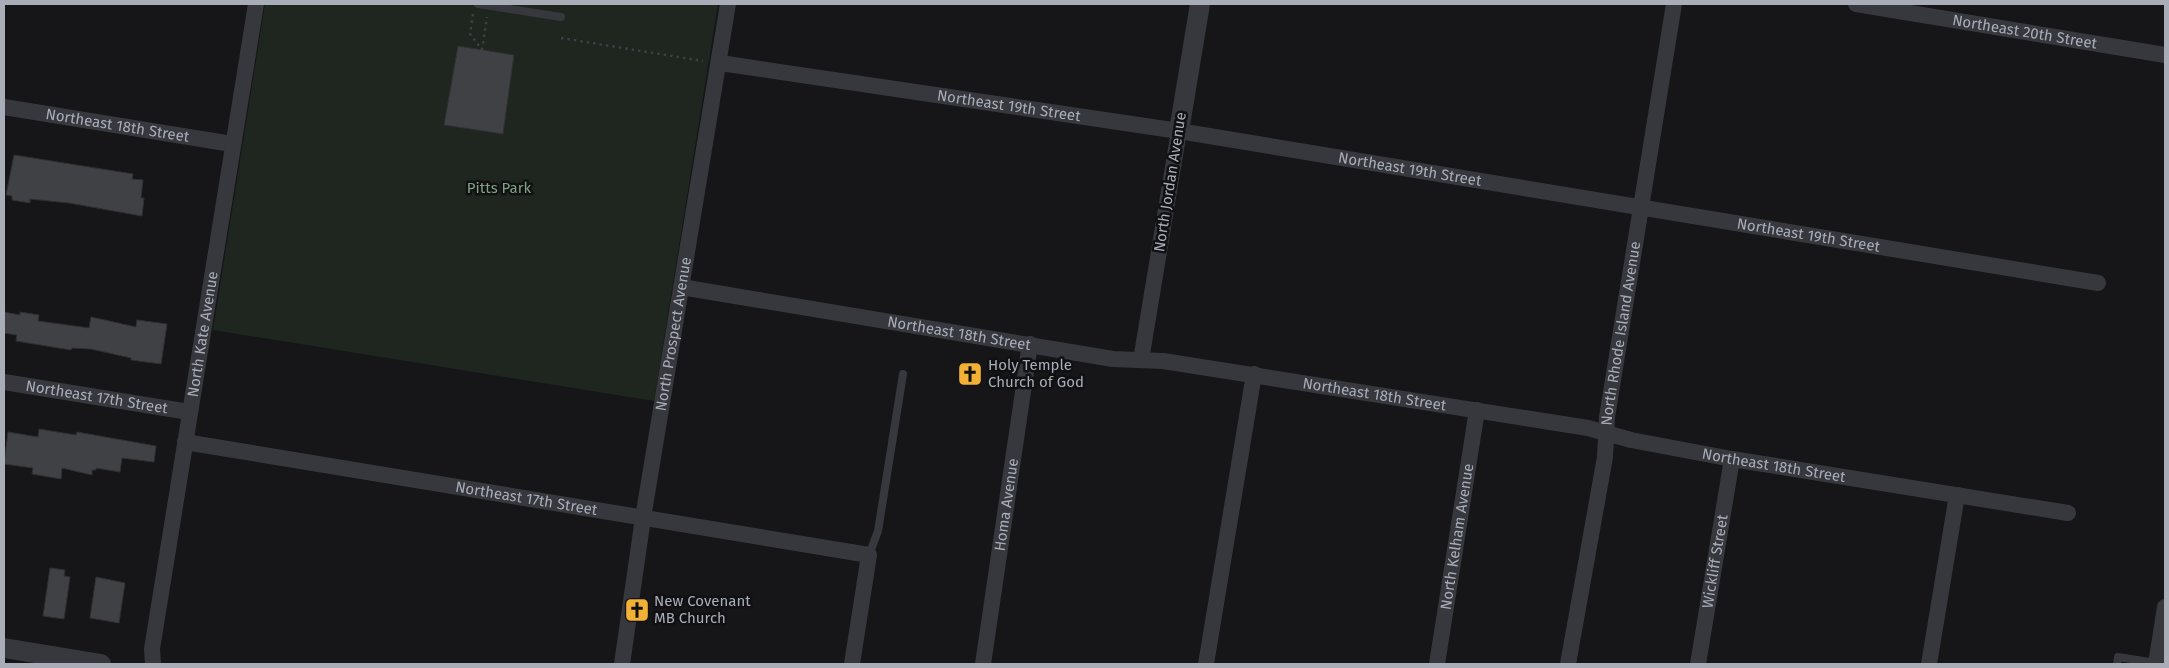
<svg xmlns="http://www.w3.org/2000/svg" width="2169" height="668" viewBox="0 0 2169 668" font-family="'Fira Sans',sans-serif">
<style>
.green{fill:#1e261f}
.building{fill:#404145;stroke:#303034}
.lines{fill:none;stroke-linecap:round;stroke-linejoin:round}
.path{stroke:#3d3f44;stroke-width:2.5;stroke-dasharray:2.5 4;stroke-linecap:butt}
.service{stroke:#37383d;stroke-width:8}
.minor{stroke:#37383d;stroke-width:16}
.tertiary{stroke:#37383d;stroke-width:20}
.labels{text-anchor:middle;stroke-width:5;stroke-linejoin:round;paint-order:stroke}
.street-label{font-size:15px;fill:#a8adb8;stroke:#111113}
.park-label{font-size:15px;fill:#7fa381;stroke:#111113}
.poi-label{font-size:15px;fill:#a8adb8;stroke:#111113;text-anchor:start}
</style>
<rect width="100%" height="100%" fill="#161618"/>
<path class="green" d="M265 4H718L654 401 213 330Z"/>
<path class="building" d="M458 46 514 55 503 134 444 125Z
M14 155 133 174 132 179 143 180 141 198H144L142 216 69 203 30 199V203L12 200V196L6 195Z
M4 312 20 315V312L39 315 38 321 89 328 91 317 136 327 137 320 167 324 161 364 131 360V358L91 349 72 348 71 350 16 341 17 335 4 333Z
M39 429 76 435 77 432 156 446 154 462 122 458 120 472 96 468V470H92V475L62 468 61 479 32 474 33 468 4 464 8 432 38 437Z
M50 568 65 570 64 576 70 577 64 619 43 616Z
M96 577 125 583 119 623 90 618Z"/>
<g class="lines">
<path class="path" d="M473 14 470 34 482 50
M561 38 703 61
M482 50 487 17"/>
<path class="service" d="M478 4 561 17
M869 555 878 531 903 374
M2117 664 2118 657 2156 663"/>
<g class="minor">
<path id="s1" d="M1856 4 2165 55"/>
<path id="s2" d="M720 63 1179 131 2098 283"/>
<path id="s3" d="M4 107 232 144"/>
<path id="s4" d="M681 287 1113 359 1163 361 1588 428 1631 440 1732 459 2068 513"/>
<path d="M1141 360 1179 131"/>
<path id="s5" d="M4 382 189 412"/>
<path id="s6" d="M185 442 869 555 852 664"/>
<path id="s7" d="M153 664 152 649 256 4"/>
<path id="s8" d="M622 664 643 518 728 4"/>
<path id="s9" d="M983 664 1030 344"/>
<path d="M1206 664 1254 374"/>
<path id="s10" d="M1437 664 1477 410"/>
<path id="s11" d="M1568 664 1605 457 1607 417 1674 4"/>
<path id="s12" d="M1698 664 1732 459"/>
<path d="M1929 664 1957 495"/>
<path d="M2156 664 2165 607"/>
</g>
<path class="tertiary" d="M1179 131 1200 4
M4 648 101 664"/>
</g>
<defs>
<symbol id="church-square" viewBox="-11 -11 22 22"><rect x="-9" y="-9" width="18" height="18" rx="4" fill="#f2b134" stroke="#111113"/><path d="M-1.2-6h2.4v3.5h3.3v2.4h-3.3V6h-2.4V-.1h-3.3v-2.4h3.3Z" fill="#111"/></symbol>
</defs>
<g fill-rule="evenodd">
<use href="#church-square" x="956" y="360" width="28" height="28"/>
<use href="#church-square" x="623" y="596" width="28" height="28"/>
</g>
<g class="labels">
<g class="street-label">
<text dy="5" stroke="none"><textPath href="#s1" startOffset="171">Northeast 20th Street</textPath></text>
<text dy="5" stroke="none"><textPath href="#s2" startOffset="292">Northeast 19th Street</textPath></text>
<text dy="5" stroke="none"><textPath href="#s3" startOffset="115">Northeast 18th Street</textPath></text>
<text dy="5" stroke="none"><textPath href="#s2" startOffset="698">Northeast 19th Street</textPath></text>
<text transform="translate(1170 182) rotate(-81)" y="5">North Jordan Avenue</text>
<text dy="5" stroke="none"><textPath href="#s2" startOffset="1102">Northeast 19th Street</textPath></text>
<text dy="5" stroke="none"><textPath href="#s4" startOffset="282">Northeast 18th Street</textPath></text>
<text dy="5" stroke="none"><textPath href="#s7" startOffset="334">North Kate Avenue</textPath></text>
<text dy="5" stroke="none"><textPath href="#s8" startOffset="334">North Prospect Avenue</textPath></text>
<text dy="5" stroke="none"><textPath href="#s11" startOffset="335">North Rhode Island Avenue</textPath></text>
<text dy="5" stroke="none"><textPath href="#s4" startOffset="702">Northeast 18th Street</textPath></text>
<text dy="5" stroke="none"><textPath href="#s5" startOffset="94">Northeast 17th Street</textPath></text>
<text dy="5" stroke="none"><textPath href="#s4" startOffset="1108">Northeast 18th Street</textPath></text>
<text dy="5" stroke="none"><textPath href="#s6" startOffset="346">Northeast 17th Street</textPath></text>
<text dy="5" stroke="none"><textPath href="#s9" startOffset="161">Homa Avenue</textPath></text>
<text dy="5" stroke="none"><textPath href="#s10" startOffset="129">North Kelham Avenue</textPath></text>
<text dy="5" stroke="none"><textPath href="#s12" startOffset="104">Wickliff Street</textPath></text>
</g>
<g class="park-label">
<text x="499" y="193">Pitts Park</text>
</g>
<g class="poi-label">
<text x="988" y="370">Holy Temple<tspan x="988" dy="17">Church of God</tspan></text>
<text x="654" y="606">New Covenant<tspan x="654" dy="17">MB Church</tspan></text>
</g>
</g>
<rect width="2169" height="668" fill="none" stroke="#a8adb8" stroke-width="10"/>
</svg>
